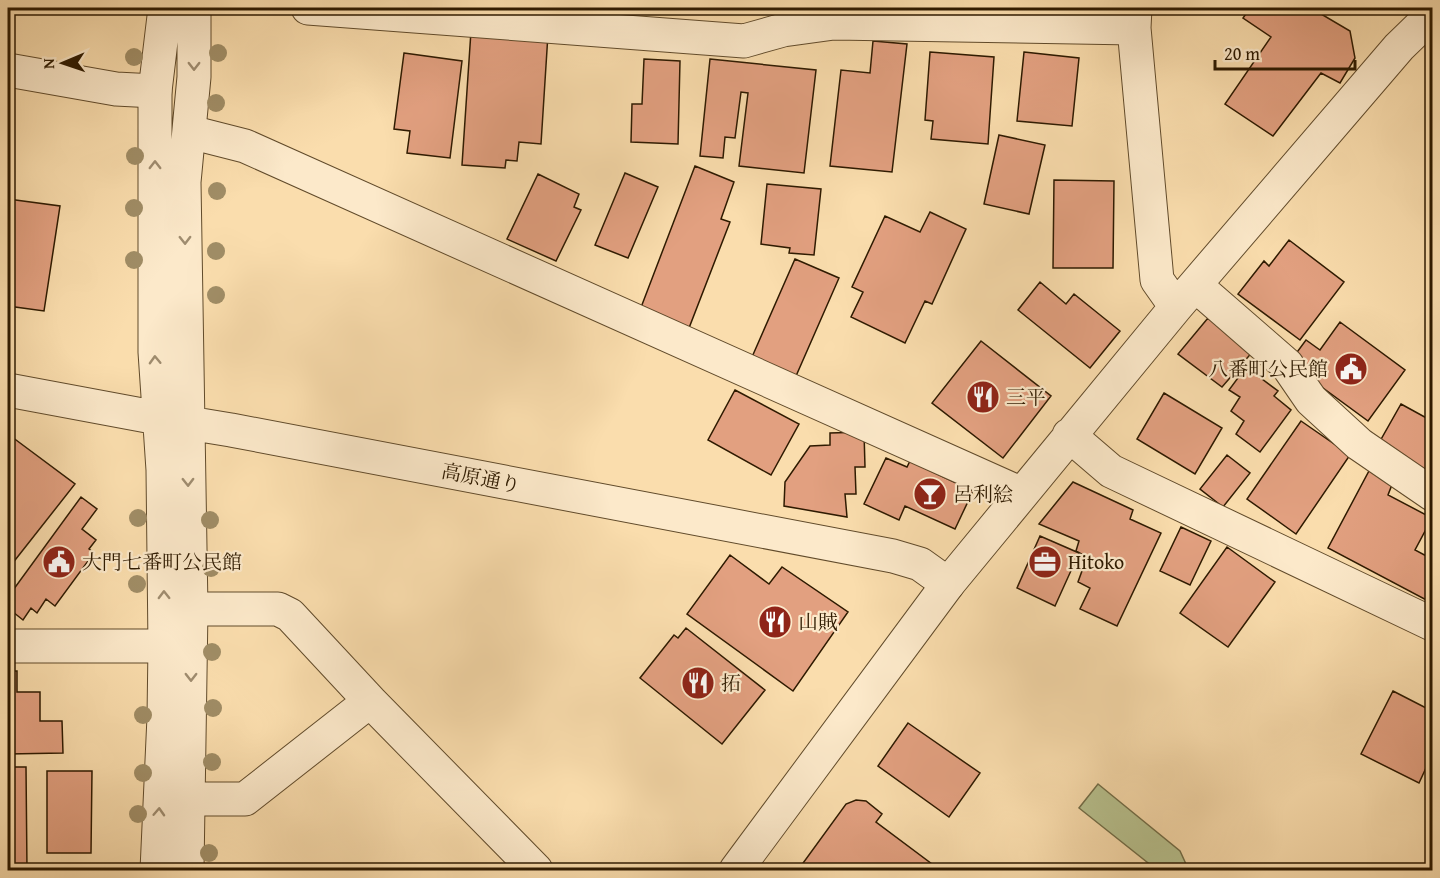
<svg xmlns="http://www.w3.org/2000/svg" width="1440" height="878" viewBox="0 0 1440 878" font-family="'Gentium Book Plus','Noto Serif JP',serif">
<style>
.green{fill:#b8c28f;stroke:#736e48;stroke-width:1.5}
.building{fill:#e2a080;stroke:#2e1a00;stroke-width:1.5}
.lines{fill:none;stroke-linecap:round;stroke-linejoin:round}
.minor-casing{stroke:#614b2b;stroke-width:35}
.tertiary-casing{stroke:#614b2b;stroke-width:35}
.minor{stroke:#fce9ca;stroke-width:33}
.tertiary{stroke:#fce9ca;stroke-width:33}
.tree{fill:#a08d66}
.oneway{stroke:#9f8c6f}
.labels{text-anchor:middle;stroke-width:4.5;stroke-linejoin:round;paint-order:stroke}
.poi-label{font-size:20px;fill:#2e1a00;stroke:#fce9ca;text-anchor:start}
.street-label{font-size:20px;fill:#2e1a00;stroke:#fce9ca}
</style>
<rect width="100%" height="100%" fill="#faddad"/>
<filter id="stains"><feTurbulence type="fractalNoise" baseFrequency=".00333" numOctaves="4"/><feColorMatrix values="0 0 0 0 .2 0 0 0 0 .09 0 0 0 0 .02 0 0 0 .5 -.17"/></filter>
<radialGradient id="worn" r=".72"><stop offset=".6" stop-color="#630" stop-opacity="0"/><stop offset="1" stop-color="#630" stop-opacity=".3"/></radialGradient>
<path class="green" d="M1098 784 1180 851 1186 864 1184 870H1157L1079 808Z"/>
<path class="building" d="M1250 8H1311L1350 31 1355 58 1340 83 1321 73 1273 136 1225 104 1271 37 1243 18Z
M471 31 548 34 541 144 519 142 517 161 506 160 505 168 462 165Z
M873 41 907 44 892 172 830 166 841 70 870 73Z
M930 52 994 57 988 144 931 139 933 121 925 120Z
M1024 52 1079 58 1072 126 1017 121Z
M404 53 462 61 450 158 407 153 410 131 394 129Z
M644 59 680 61 678 144 631 142 632 104H642Z
M710 59 816 70 804 173 739 166 748 93 741 92 735 138 725 137 723 158 700 156Z
M999 135 1045 145 1029 214 984 204Z
M695 166 734 182 721 219 730 222 689 328 640 310Z
M625 173 658 187 628 258 595 245Z
M538 174 579 194 574 207 581 210 556 261 507 239Z
M1054 180 1114 181 1113 268H1053Z
M767 184 821 189 814 255 789 253 790 248 761 244Z
M8 199 60 206 44 311 8 306Z
M930 212 966 229 932 304 925 301 905 343 851 317 863 292 852 287 885 216 920 232Z
M1289 240 1344 282 1300 340 1238 294 1264 261 1269 266Z
M795 259 839 278 796 376 752 357Z
M1040 282 1066 304 1074 294 1120 331 1090 368 1018 310Z
M1208 318 1255 349 1222 387 1178 354Z
M1340 322 1405 370 1368 421 1289 363 1306 340 1320 350Z
M981 341 1051 396 1003 458 932 403Z
M1246 367 1278 391 1274 396 1291 410 1260 452 1236 434 1244 421 1231 411 1240 397 1229 390Z
M735 390 799 424 771 475 708 440Z
M1164 393 1222 428 1195 474 1137 439Z
M1401 404 1432 421V485L1375 450Z
M1301 421 1350 455 1296 534 1247 499Z
M864 432 865 467H855L856 494H845L847 517 784 506 785 482 810 446 830 445V433Z
M8 434 75 484 8 569Z
M1227 455 1250 473 1223 507 1200 489Z
M886 458 907 467 910 461 973 491 955 529 905 506 899 520 864 504Z
M1370 469 1393 482 1388 495 1432 518 1415 550 1432 559V603L1328 548Z
M1073 482 1133 510 1130 519 1161 533 1117 626 1080 609 1090 588 1078 582 1087 557 1076 551 1079 541 1039 524Z
M81 497 97 509 82 529 96 540 89 549 94 553 55 606 46 599 37 613 31 608 23 620 8 608V597Z
M1181 527 1211 541 1190 585 1160 571Z
M1040 536 1079 553 1055 606 1017 588Z
M1227 547 1275 582 1228 647 1180 613Z
M730 555 769 584 782 567 848 612 793 691 687 614Z
M686 628 765 690 722 744 640 678 674 635 678 638Z
M8 671H17V692H40V721H62L63 753 8 754Z
M1393 691 1432 711V755L1419 783 1361 754Z
M908 723 980 773 949 817 878 766Z
M8 767H26L27 870H8Z
M47 771H92L91 853H47Z
M856 800 866 801 882 814 876 822 940 870H798L846 804Z"/>
<g class="lines">
<defs>
<path id="minor" d="M308 8 744 41 783 30 834 23 1134 28
M1135 8 1134 28 1157 280 1176 307
M8 70 116 89 155 91
M190 132 245 146 1022 494
M1195 285 1287 365 1311 400 1359 444 1432 494
M1069 435 1111 471 1432 624
M191 609H278L290 615 370 701 536 870
M8 646H165
M190 799H245L370 701
M736 870 948 584 1176 307 1399 47 1432 15"/>
<path id="tertiary" d="M8 390 158 418 231 430 893 556 920 564 948 584
M157 870 164 717 165 646 163 470 155 352V91L165 8
M187 870 191 609 184 182 194 77V8"/>
</defs>
<use href="#minor" class="minor-casing"/>
<use href="#tertiary" class="tertiary-casing"/>
<use href="#minor" class="minor"/>
<use href="#tertiary" class="tertiary"/>
</g>
<g class="tree">
<circle cx="218" cy="53" r="9"/>
<circle cx="134" cy="57" r="9"/>
<circle cx="216" cy="103" r="9"/>
<circle cx="135" cy="156" r="9"/>
<circle cx="217" cy="191" r="9"/>
<circle cx="134" cy="208" r="9"/>
<circle cx="216" cy="251" r="9"/>
<circle cx="134" cy="260" r="9"/>
<circle cx="216" cy="295" r="9"/>
<circle cx="138" cy="518" r="9"/>
<circle cx="210" cy="520" r="9"/>
<circle cx="211" cy="568" r="9"/>
<circle cx="137" cy="584" r="9"/>
<circle cx="212" cy="652" r="9"/>
<circle cx="213" cy="708" r="9"/>
<circle cx="143" cy="715" r="9"/>
<circle cx="212" cy="762" r="9"/>
<circle cx="143" cy="773" r="9"/>
<circle cx="138" cy="814" r="9"/>
<circle cx="209" cy="853" r="9"/>
</g>
<defs><path id="oneway-chevron" d="M-2-3.5L2.5 0L-2 3.5" fill="none" stroke-width="1.6" stroke-linecap="round" stroke-linejoin="round" transform="scale(1.5)"/></defs>
<g class="oneway">
<use href="#oneway-chevron" transform="translate(194 66) rotate(90)"/>
<use href="#oneway-chevron" transform="translate(155 165) rotate(-90)"/>
<use href="#oneway-chevron" transform="translate(185 240) rotate(89)"/>
<use href="#oneway-chevron" transform="translate(155 360) rotate(-92)"/>
<use href="#oneway-chevron" transform="translate(188 482) rotate(89)"/>
<use href="#oneway-chevron" transform="translate(164 595) rotate(-91)"/>
<use href="#oneway-chevron" transform="translate(191 677) rotate(90)"/>
<use href="#oneway-chevron" transform="translate(159 812) rotate(-87)"/>
</g>
<defs>
<symbol id="civic-disc" viewBox="-11 -11 22 22"><circle r="9.5" fill="#8f2418" stroke="#fce9ca"/><path d="M-.6-6.5H3V-4.5H.6V-3L4-1V1h2V6H-6V1h2V-1L-.6-3ZM-1.2 2.5V6h2.4V2.5Z" fill="#fff"/></symbol>
<symbol id="restaurant-disc" viewBox="-11 -11 22 22"><circle r="9.5" fill="#8f2418" stroke="#fce9ca"/><path d="M-5-6h1v4h1v-4h1v4h1v-4h1v5L-1.5 .5V6h-2V.5L-5-1ZM5-6V6H3V1.5H1.5Q1.5-4 5-6Z" fill="#fff"/></symbol>
<symbol id="bar-disc" viewBox="-11 -11 22 22"><circle r="9.5" fill="#8f2418" stroke="#fce9ca"/><path d="M-6-5H6L.8 .8V4.5H3.5V6h-7V4.5H-.8V.8Z" fill="#fff"/></symbol>
<symbol id="office-disc" viewBox="-11 -11 22 22"><circle r="9.5" fill="#8f2418" stroke="#fce9ca"/><path d="M-6-3h4V-5.5h4V-3h4V5H-6ZM-1-4.5V-3h2v-1.5ZM-6 0V1H6V0Z" fill="#fff"/></symbol>
</defs>
<g fill-rule="evenodd">
<use href="#civic-disc" x="1332" y="350" width="38" height="38"/>
<use href="#restaurant-disc" x="964" y="378" width="38" height="38"/>
<use href="#bar-disc" x="911" y="475" width="38" height="38"/>
<use href="#civic-disc" x="40" y="543" width="38" height="38"/>
<use href="#office-disc" x="1026" y="543" width="38" height="38"/>
<use href="#restaurant-disc" x="756" y="603" width="38" height="38"/>
<use href="#restaurant-disc" x="679" y="664" width="38" height="38"/>
</g>
<g class="labels">
<g class="poi-label">
<text x="1328" y="376" text-anchor="end">八番町公民館</text>
<text x="1006" y="404">三平</text>
<text x="953" y="501">呂利絵</text>
<text x="82" y="569">大門七番町公民館</text>
<text x="1068" y="569">Hitoko</text>
<text x="798" y="629">山賊</text>
<text x="721" y="690">拓</text>
</g>
<g class="street-label">
<text transform="translate(481 478) rotate(11)" y="7">高原通り</text>
</g>
</g>
<rect width="1440" height="878" fill="none" stroke="#faddad" stroke-width="30"/>
<rect x="9" y="9" width="1422" height="860" fill="none" stroke="#2e1a00" stroke-width="3"/>
<rect x="15" y="15" width="1410" height="848" fill="none" stroke="#2e1a00" stroke-width="1.5"/>
<g transform="translate(63 63) rotate(268)" stroke="#fce9ca" stroke-width="4.5" paint-order="stroke">
<path d="M0-4.5L10 22L0 15L-10 22Z" fill="#2e1a00"/>
<text y="-9" font-size="16" font-weight="bold" text-anchor="middle" fill="#2e1a00">N</text>
</g>
<path d="M1215 60v9h140v-9" fill="none" stroke="#2e1a00" stroke-width="3"/>
<text x="1224" y="60" font-size="18" fill="#2e1a00" stroke="#fce9ca" stroke-width="4.5" paint-order="stroke">20 m</text>
<rect width="100%" height="100%" filter="url(#stains)"/>
<rect width="100%" height="100%" fill="url(#worn)"/>
</svg>
